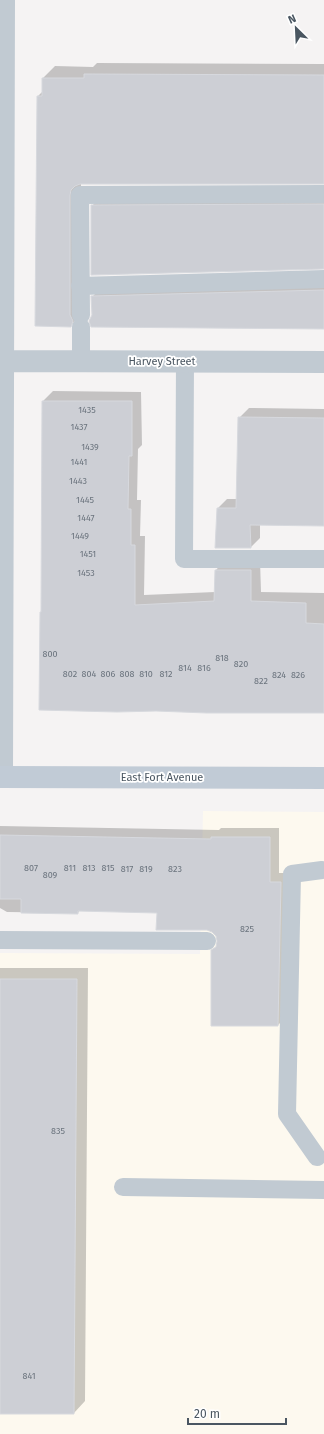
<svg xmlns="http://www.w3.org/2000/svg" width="324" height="1434" viewBox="0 0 324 1434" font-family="'Fira Sans',sans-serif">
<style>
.commercial{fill:#fdf9ef}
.shadow{fill:#0003}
.building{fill:#cdcfd5;stroke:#d7d9de}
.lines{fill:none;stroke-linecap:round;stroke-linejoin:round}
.lane{stroke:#c1cad2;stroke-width:18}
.street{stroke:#c1cad2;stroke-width:22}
.secondary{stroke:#c1cbd6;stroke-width:22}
.labels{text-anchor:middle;stroke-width:3.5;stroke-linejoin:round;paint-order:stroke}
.number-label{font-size:9px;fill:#6b747e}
.street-label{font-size:11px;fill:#4a5661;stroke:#fff}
</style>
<rect width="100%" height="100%" fill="#f5f3f3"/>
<path class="commercial" d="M203 811 324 812V1434H0V953L200 954Z"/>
<path class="shadow" d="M97 63 324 64V183H81L82 314 70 326 38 96 43 91V78L55 66 93 67Z
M324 193V268L92 206 103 194Z
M324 279V328L92 315V297L104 285Z
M53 391 141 392 142 445 138 449 137 500H141L140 536H145L144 595 215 592 216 570 225 560H260L261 592 324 593V712L42 611 43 401Z
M249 408 324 409V525L260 524V538L250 548 218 508 227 499H238L239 418Z
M0 826 219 830 221 828H279V873H290L287 1016 278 1025 212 951 217 946V936L212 931 158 912 80 910 78 913 7 912 0 908Z
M0 968H88L85 1401 74 1413H0Z"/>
<path class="building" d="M84 74 324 75V184H80L75 186 71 190 70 195V315L73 321 71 327 35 326 37 96H42V78H84Z
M324 204V269L91 275V205Z
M324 290V329L91 327 89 321 92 315 91 296Z
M42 401H132V456H129L128 509H131V545H135V605L214 601 215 570H251V601L306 603V623L324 624V713H207L156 711 117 712 39 710 40 612H41Z
M238 417 324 418V526L250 525 251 548H215L217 508H236Z
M0 835 211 839V837H270V882H281L278 1026H211V950L216 947 217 941 216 936 212 932 207 930H156L157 913 78 911V914L21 913V899H0Z
M0 979H77L74 1414H0Z"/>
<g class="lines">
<path class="lane" d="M80 286 324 279
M81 315 80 195 324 194
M81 361V327
M185 362 184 559H324
M0 940 207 941
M317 1157 287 1114 292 874 322 870
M123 1187 324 1190"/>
<path class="street" d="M0 361 324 362
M2 777 4 0"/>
<path class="secondary" d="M0 777 324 778"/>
</g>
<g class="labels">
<g class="number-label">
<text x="87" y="413">1435</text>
<text x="79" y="430">1437</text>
<text x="90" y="450">1439</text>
<text x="79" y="465">1441</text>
<text x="78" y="484">1443</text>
<text x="85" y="503">1445</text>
<text x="86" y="521">1447</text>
<text x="80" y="539">1449</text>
<text x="88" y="557">1451</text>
<text x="86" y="576">1453</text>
<text x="50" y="657">800</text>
<text x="222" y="661">818</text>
<text x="241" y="667">820</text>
<text x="185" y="671">814</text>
<text x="204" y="671">816</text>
<text x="70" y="677">802</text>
<text x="89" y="677">804</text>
<text x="108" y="677">806</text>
<text x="127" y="677">808</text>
<text x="146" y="677">810</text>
<text x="166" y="677">812</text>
<text x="279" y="678">824</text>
<text x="298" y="678">826</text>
<text x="261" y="684">822</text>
<text x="31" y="871">807</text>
<text x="70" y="871">811</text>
<text x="89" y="871">813</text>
<text x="108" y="871">815</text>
<text x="127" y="872">817</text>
<text x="146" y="872">819</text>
<text x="175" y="872">823</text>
<text x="50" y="878">809</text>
<text x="247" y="932">825</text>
<text x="58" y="1134">835</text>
<text x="29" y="1379">841</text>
</g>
<g class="street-label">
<text x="162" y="365">Harvey Street</text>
<text x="162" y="781">East Fort Avenue</text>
</g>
</g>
<g transform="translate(296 28) rotate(336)" stroke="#ffffff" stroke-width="3" paint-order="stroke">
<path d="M0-3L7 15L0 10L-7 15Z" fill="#4a5661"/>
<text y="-6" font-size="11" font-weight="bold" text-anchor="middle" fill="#4a5661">N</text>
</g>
<path d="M188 1418v6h98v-6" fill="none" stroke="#4a5661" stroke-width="2"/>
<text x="194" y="1418" font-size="12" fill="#4a5661" stroke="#ffffff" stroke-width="3" paint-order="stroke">20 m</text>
</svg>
